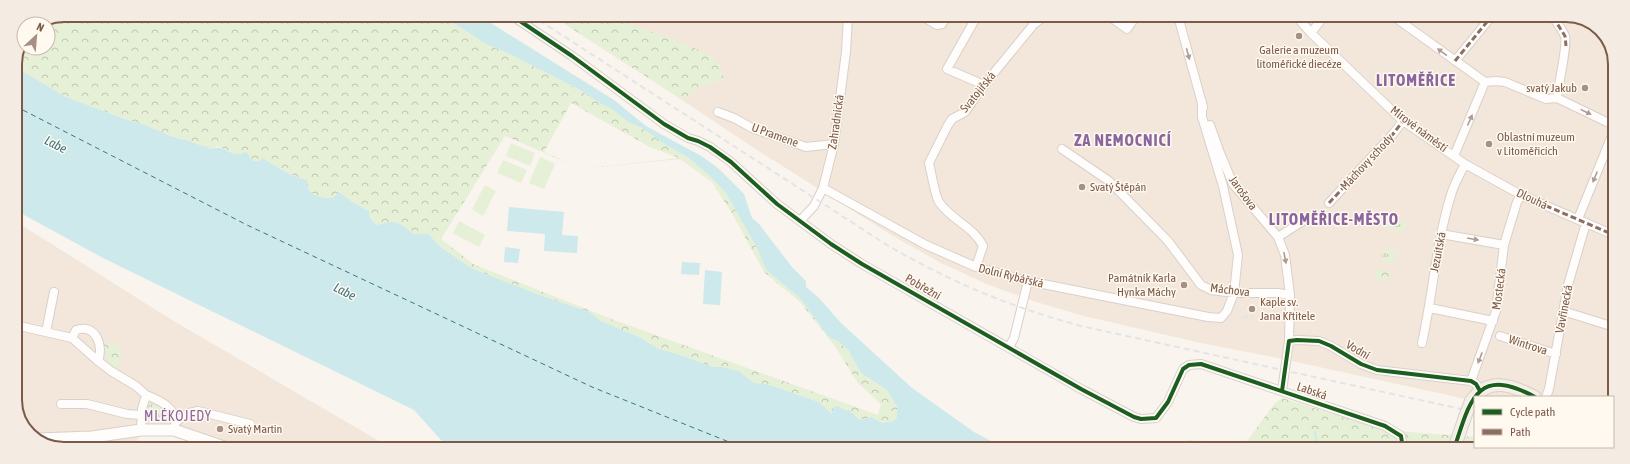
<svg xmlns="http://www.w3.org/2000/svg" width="1630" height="464" viewBox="0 0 1630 464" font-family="'Asap Condensed',sans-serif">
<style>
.residential{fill:#f2e7da}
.grass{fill:url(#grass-tufts)}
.forest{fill:url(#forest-crowns);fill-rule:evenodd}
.garden{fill:#e6f0d6}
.water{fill:#cde9eb}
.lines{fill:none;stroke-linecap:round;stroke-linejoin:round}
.stream{stroke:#cde9eb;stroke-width:2}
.ferry{stroke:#3b7681;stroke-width:1;stroke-dasharray:5 4;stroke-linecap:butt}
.street-casing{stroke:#d8d0ca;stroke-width:10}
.secondary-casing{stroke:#d9d0c8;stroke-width:13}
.primary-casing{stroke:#dad0ca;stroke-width:14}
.street{stroke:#fefdfc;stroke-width:8}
.secondary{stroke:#fefdfc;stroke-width:11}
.primary{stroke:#f3eee6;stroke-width:12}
.rail{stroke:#e6e3e6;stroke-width:2;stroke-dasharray:6 4;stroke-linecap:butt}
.primary-bridge-casing{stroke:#dad0ca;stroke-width:14;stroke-linecap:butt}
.primary-bridge{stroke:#f3eee6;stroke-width:12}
.quiet{stroke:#8d6e63;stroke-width:3;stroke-dasharray:6 3;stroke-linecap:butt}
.cycleway-casing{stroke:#fff9f0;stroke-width:6}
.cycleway{stroke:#1b5e20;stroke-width:4}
.oneway{fill:#af9b91}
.poi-dot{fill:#a79082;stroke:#fff9f0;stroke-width:1.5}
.labels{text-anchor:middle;stroke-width:3;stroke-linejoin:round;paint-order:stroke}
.poi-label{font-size:12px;fill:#7b5a49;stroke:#fff9f0;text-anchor:start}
.street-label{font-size:12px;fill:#7b5a49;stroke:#fff9f0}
.water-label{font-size:13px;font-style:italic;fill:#3b7681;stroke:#fff9f0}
.quarter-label{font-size:14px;letter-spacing:1px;fill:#8a659e;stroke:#fff9f0}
.district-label{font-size:16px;font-weight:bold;letter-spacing:1px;fill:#8a659e;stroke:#fff9f0}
.rim{fill:none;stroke:#7b5a49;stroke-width:2}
</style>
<defs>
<pattern id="grass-tufts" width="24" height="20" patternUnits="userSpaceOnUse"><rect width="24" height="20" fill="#e6f0d6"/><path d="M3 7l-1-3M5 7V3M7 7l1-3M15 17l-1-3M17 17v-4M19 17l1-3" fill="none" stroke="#bfc5b0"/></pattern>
<pattern id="forest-crowns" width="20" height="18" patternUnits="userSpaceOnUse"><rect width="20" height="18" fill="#e6f0d6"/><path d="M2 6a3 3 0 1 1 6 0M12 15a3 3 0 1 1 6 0" fill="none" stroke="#bfc5b0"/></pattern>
</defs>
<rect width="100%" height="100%" fill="#f9f4ed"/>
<path class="residential" d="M605 16 1578 17 1603 32 1615 61 1613 412V397H1475V401L1278 358 1201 343 1084 316 1033 301 989 285 941 263 893 236 751 146 682 100 703 85 724 79 699 50Z
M15 221 172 320 391 448H221L174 430H141L135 447H52L27 432 15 403Z"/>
<path class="grass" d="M1380 216 1405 222 1407 224 1405 230 1402 232 1378 225 1375 220 1376 217Z
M1387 249 1399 251 1396 261 1389 263 1382 262 1383 250Z
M153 403C163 408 164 412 165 422L144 423 146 407Z"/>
<path class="forest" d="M64 15H432L449 20 486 44 510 54 580 90 601 104 611 107 628 122 642 128 666 145 689 158 710 176 726 193 757 248 766 270 800 298 828 336 839 342 849 351 861 373 887 390 897 407V417L894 421 882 423 872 417 860 420 856 416 846 411 832 414 819 402 767 384 754 383 739 371 723 367H713L686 357 657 348 641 338 601 321 590 312 542 296 471 268 438 245 429 234H413C398 220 396 220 376 225L370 218 369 211 352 202 339 193 333 198C320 198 306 196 307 180 291 176 276 167 263 158L259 161H253L217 146 211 149 186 140 175 138 145 125 122 118 66 97 15 67V64L24 42V48H48V24H42ZM571 103 650 147 679 158 582 169 544 152ZM505 136 582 169 680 159 712 182 734 217 764 272 800 302 834 345 858 383 881 404 878 415 614 320 475 265 441 239Z
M552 16H605L668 37 699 50 714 58 720 66 724 79 703 85 682 100Z
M1378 270 1391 271 1390 277 1387 280 1376 281V272Z
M104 342 119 346V352L121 355 118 367 114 369C106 361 103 354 104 342Z
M1282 398 1384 430 1475 437V444L1422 449H1185L1187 440 1245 444 1274 404Z
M1506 447H1572L1566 449H1526Z"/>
<path class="garden" d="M511 143 535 153 530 166 506 156Z
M540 157 555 164 544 189 529 183Z
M503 160 527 170 521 183 497 173Z
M485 185 496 191 483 216 472 209Z
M459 221 485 235 479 247 453 233Z"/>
<path class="water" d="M432 15H478L614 100 646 126 703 157 719 169 744 194 752 218 759 224 792 267 806 281V287L819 298 841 323 912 388 974 432 1004 448H458L441 440 414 410 103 258 15 210V67L66 97 122 118 145 125 175 138 186 140 211 149C226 143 232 160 246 152L253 161H259L263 158C276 167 291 176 307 180 306 196 320 198 333 198L339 192 352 202 369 211 370 218 376 225C397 220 397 220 413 234H429L438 245 471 268 542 296 590 312 601 321 641 338 657 348 686 357 713 367H723L739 371 754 383 767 384 819 402 832 414 833 408 837 406 846 411 849 410 860 420 872 417 882 423 894 421 897 417V407L887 390 861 373 849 351 839 342 828 336 800 298 766 270 757 248 726 193 710 176 689 158 666 145 642 128 628 122 611 108 601 104 580 90 510 54 486 44 449 20Z
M509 207 564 212 562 235 578 236 577 253 544 251 545 234 507 231Z
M505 247 520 249 518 263 504 262Z
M682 262 700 263 699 275 681 274Z
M705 270 722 272 720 305 703 304Z
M1475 444V447H1506L1526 449H1422Z"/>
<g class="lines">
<path class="stream" d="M1315 432 1318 449"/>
<path class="ferry" d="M15 106 247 225 592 387 744 448"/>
<defs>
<path id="street" d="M511 15 572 56 664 124 688 138 698 141 710 147 731 162 777 204 831 244 862 264 1081 389 1134 417 1141 419 1156 418 1168 402 1183 369 1189 365 1201 364 1385 426 1401 436 1403 449
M922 16 937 25 942 24 947 16
M977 16 947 69 984 85
M1109 16 1127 29 1136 16
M1178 16 1203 107
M1296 16 1311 33 1403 121 1465 164 1521 195 1614 235
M1393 16 1485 82
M1553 17C1557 23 1562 29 1565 36 1568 44 1558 86 1557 98
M1311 33 1324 16
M1455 61 1491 17
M1485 82 1496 81 1505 82 1546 99 1557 98 1615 126
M718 112 734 118 752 128 806 147 834 144
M1210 125 1220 153 1233 184 1278 237 1285 255 1290 295 1289 341 1282 391
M1062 149 1109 181 1168 241 1201 285 1211 290 1234 293H1278L1290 295
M1454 156 1485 82
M823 188 926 245 976 267 1028 281 1208 317 1221 318 1227 311 1234 293 1238 255 1223 186 1202 117V102
M1329 203 1393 134 1403 121
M1578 219 1615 128
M800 221 814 206 823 188 834 144 846 52 848 16
M1441 234 1504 245
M1278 237 1303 221
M976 267 983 246C974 227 951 220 939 202 935 196 931 171 929 163L948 125 952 119 965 112 984 85 1034 24 1045 16
M1430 308 1493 321
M1563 311 1614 327
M15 325 72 338 98 361 111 371 136 386 146 395 142 409 141 430
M46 332 54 292
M1500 336 1556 354
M72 338 76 330C96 323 104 346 98 361
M1289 341 1297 340 1319 341 1331 346 1361 364 1377 370 1471 381 1476 384 1480 391
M1422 343C1433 294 1436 243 1451 195 1454 184 1460 174 1465 164
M1009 347 1014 338 1028 281
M1471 381 1496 311 1504 245 1517 202 1521 195
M146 395C159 400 178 408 175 426
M1546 397 1549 389 1568 285 1586 223
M61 404H87L127 414 141 415
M176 422 189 413 198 411 250 424"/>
<path id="secondary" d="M37 439 92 437 141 430H174L227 448"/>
<path id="primary" d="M1471 401C1489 376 1512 385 1535 397
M1454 449 1465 417"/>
</defs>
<use href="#street" class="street-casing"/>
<use href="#secondary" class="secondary-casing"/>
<use href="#primary" class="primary-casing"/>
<use href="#street" class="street"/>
<use href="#secondary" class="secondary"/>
<use href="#primary" class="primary"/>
<path class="rail" d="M531 15 887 245C951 282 1010 307 1081 326L1475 412
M1242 317H1254"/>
<defs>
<path id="primary-bridge" d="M1465 417 1471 401"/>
</defs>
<use href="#primary-bridge" class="primary-bridge-casing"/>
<use href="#primary-bridge" class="primary-bridge"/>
<path class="quiet" d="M1553 17 1565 36 1566 46
M1397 19 1399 16
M1455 61 1491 17
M1521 195 1614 235
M1329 203 1393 134 1403 121"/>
<defs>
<path id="cycleway" d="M511 15 572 56 664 124 688 138 698 141 710 147 731 162 777 204 831 244 862 264 1081 389 1134 417 1141 419 1156 418 1168 402 1183 369 1189 365 1201 364 1385 426 1401 436 1403 449
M1282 391 1289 341 1297 340 1319 341 1331 346 1361 364 1377 370 1471 381 1476 384 1480 391
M1454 449C1470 401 1476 365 1535 397"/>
</defs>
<use href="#cycleway" class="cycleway-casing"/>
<use href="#cycleway" class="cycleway"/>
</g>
<defs><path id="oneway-solid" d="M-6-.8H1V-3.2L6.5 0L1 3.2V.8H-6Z"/></defs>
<g class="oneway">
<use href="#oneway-solid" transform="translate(1442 52) rotate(-144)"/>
<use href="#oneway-solid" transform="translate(1188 54) rotate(75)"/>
<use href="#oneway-solid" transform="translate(1586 112) rotate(26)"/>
<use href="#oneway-solid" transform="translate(1470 120) rotate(-66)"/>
<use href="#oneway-solid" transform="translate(1595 177) rotate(112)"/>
<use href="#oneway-solid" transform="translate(1473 239) rotate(10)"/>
<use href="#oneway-solid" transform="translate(1285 258) rotate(79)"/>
<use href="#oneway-solid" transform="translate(1480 358) rotate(111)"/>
</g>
<g class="poi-dot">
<circle cx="1299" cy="36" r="4"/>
<circle cx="1585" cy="88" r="4"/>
<circle cx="1489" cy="144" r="4"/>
<circle cx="1082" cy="187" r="4"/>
<circle cx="1184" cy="285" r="4"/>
<circle cx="1252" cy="309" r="4"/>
<circle cx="220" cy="429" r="4"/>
</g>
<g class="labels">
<g class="poi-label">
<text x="1299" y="54" text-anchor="middle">Galerie a muzeum<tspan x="1299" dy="14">litoměřické diecéze</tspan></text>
<text x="1577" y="92" text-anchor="end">svatý Jakub</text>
<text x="1497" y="141">Oblastní muzeum<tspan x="1497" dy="14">v Litoměřicích</tspan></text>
<text x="1090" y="191">Svatý Štěpán</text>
<text x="1176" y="282" text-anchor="end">Památník Karla<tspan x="1176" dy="14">Hynka Máchy</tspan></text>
<text x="1260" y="306">Kaple sv.<tspan x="1260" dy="14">Jana Křtitele</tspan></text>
<text x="228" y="433">Svatý Martin</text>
</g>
<g class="street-label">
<text transform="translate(978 92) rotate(-51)" y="4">Svatojiřská</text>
<text transform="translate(836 122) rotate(-82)" y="4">Zahradnická</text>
<text transform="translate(1419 129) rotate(37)" y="4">Mírové náměstí</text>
<text transform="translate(775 135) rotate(20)" y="4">U Pramene</text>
<text transform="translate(1367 162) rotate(-47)" y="4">Máchovy schody</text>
<text transform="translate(1243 193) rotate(54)" y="4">Jarošova</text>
<text transform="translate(1532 199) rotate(25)" y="4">Dlouhá</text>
<text transform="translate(1438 252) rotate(-79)" y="4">Jezuitská</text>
<text transform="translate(1011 276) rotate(14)" y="4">Dolní Rybářská</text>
<text transform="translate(923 287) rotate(30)" y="4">Pobřežní</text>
<text transform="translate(1499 289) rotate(-82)" y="4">Mostecká</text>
<text transform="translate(1230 290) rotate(7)" y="4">Máchova</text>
<text transform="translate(1564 309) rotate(-79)" y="4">Vavřinecká</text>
<text transform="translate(1528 345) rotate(18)" y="4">Wintrova</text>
<text transform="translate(1358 350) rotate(30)" y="4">Vodní</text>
<text transform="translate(1312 391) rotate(19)" y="4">Labská</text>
</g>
<g class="water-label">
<text transform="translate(56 144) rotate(27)" y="5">Labe</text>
<text transform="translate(345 291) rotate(27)" y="5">Labe</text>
</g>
<g class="quarter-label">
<text x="178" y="421">MLÉKOJEDY</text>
</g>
<g class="district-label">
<text x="1416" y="86">LITOMĚŘICE</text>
<text x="1123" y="146">ZA NEMOCNICÍ</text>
<text x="1334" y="225">LITOMĚŘICE-MĚSTO</text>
</g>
</g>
<path d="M0 0H1630V464H0ZM64 22H1566A42 42 0 0 1 1608 64V400A42 42 0 0 1 1566 442H64A42 42 0 0 1 22 400V64A42 42 0 0 1 64 22Z" fill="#f4ece3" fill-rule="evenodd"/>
<path class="rim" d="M64 22H1566A42 42 0 0 1 1608 64V400A42 42 0 0 1 1566 442H64A42 42 0 0 1 22 400V64A42 42 0 0 1 64 22Z"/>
<rect x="1474" y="396" width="140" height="52" fill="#fff9f0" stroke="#cab9ad"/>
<rect x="1482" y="409" width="20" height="6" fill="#1b5e20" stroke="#cab9ad"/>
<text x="1510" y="416" font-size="12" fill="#7b5a49">Cycle path</text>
<rect x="1482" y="429" width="20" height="6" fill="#8d6e63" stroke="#cab9ad"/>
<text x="1510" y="436" font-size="12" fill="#7b5a49">Path</text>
<g transform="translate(36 36) rotate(26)"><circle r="19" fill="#fff9f0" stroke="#cab9ad"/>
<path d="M0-3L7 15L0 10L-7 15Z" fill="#a79082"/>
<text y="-6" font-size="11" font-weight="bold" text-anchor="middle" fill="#7b5a49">N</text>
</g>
</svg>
